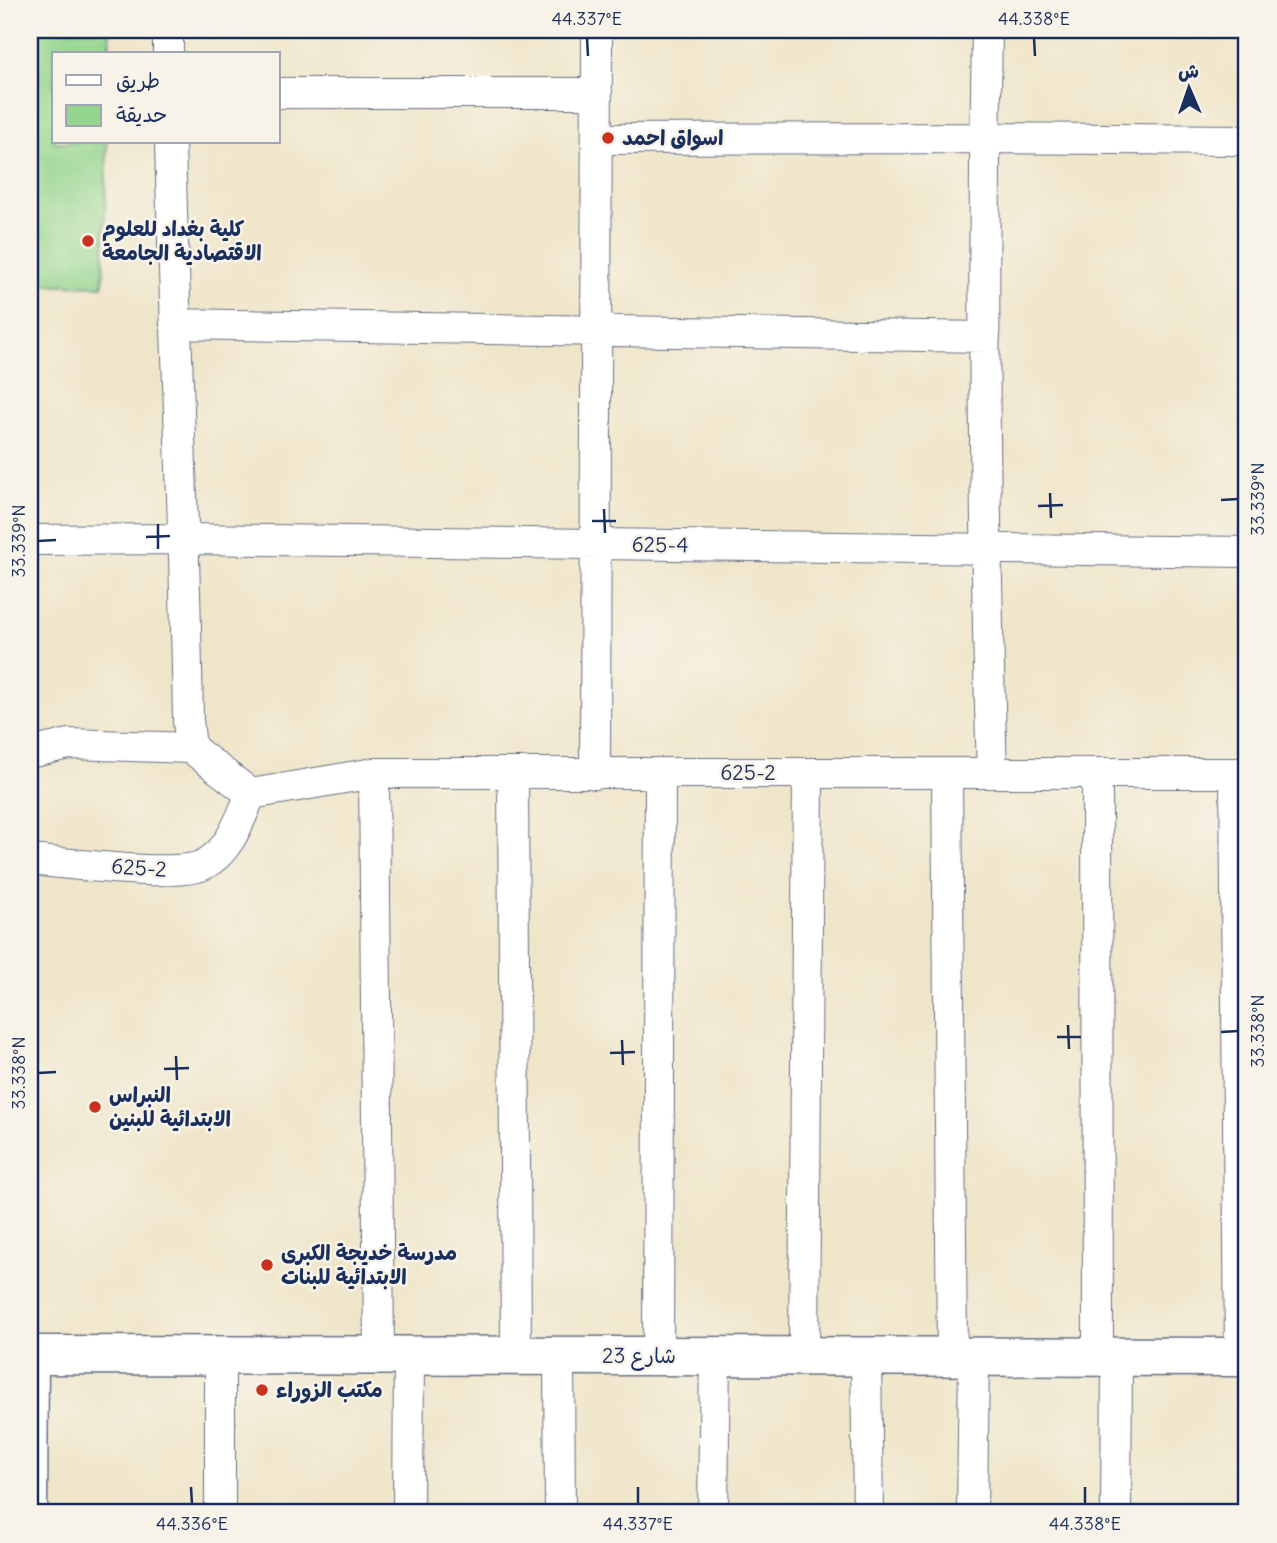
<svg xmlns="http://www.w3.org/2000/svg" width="1277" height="1543" viewBox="0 0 1277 1543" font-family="Delius,'Playpen Sans Arabic',sans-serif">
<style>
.green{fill:#93d58d;stroke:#578276;stroke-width:2}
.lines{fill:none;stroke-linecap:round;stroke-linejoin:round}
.lane-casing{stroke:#656f83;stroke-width:17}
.street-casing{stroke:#656f83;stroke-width:32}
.secondary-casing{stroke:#656f83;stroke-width:41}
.lane{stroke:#fff;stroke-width:14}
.street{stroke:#fff;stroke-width:30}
.secondary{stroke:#fff;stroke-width:38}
.ticks{fill:none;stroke:#1b2f5e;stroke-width:2.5}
.poi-dot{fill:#c8321e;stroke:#f7f3e8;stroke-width:2.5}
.labels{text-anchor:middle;stroke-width:5;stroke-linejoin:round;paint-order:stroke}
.poi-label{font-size:21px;font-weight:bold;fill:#1b2f5e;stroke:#f7f3e8;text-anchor:start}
.street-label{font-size:21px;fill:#1b2f5e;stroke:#f7f3e8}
.neatline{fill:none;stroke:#1b2f5e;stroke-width:2.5}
.ticks-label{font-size:18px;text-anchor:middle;fill:#1b2f5e}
</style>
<rect width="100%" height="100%" fill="#f7f3e8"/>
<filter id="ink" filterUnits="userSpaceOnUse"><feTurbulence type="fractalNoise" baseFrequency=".0143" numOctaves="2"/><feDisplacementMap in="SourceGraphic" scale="14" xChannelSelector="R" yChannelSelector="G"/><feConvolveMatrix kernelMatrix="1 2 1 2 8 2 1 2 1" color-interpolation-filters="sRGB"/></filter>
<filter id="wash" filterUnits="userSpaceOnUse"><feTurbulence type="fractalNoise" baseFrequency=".00686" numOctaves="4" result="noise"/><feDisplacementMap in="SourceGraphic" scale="28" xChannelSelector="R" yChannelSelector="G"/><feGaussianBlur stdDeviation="1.57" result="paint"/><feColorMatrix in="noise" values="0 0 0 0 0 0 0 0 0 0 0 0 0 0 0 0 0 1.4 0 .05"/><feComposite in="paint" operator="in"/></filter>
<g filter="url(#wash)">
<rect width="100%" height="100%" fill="#efe5c9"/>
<path class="green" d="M30 30H110L109 54H54V142H107L103 286 30 284Z"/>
</g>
<g filter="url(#ink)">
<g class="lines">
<defs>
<path id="lane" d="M40 1513 41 1356"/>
<path id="street" d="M168 30V54
M987 30C982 278 984 525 992 773
M278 93H597
M597 139 985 138 1247 140
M170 142C175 334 185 527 188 720L191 748
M175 324 985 337
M30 540 185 539 1247 552
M30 753 69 744 191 748 251 794 374 773H1247
M374 773 379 1355
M513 773 516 1355
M947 773 952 1356
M1097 773 1098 1356
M1235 773 1240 1357
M595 774 597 30
M30 860C67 863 174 878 203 865 230 852 240 819 251 794
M559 1356 560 1513
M658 1356 660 774
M804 1356 808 773
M866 1356 868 1513
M220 1513V1355
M408 1513 409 1355
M713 1513 715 1356
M972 1513 974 1357
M1116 1513 1117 1357"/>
<path id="secondary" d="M30 1355 1247 1357"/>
</defs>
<use href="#lane" class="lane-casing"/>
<use href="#street" class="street-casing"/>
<use href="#secondary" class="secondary-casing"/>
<use href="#lane" class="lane"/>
<use href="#street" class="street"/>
<use href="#secondary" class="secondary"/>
</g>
</g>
<path class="ticks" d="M587 38 588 56M1034 38 1035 56M1050 493 1051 518M1221 500 1238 499M1038 506 1063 505M604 509 605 533M592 521H616M158 524V549M146 537 170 536M38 541 56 540M1068 1025 1069 1049M1221 1032 1238 1031M1057 1037H1081M622 1040 623 1065M610 1053 635 1052M176 1056 177 1080M164 1069 189 1068M38 1073 56 1072M191 1487 192 1504M638 1487V1504M1085 1487V1504"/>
<g class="poi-dot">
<circle cx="608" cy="138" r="7"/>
<circle cx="88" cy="241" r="7"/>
<circle cx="95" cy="1107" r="7"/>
<circle cx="267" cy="1265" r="7"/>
<circle cx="262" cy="1390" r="7"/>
</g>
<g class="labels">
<g class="poi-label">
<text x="622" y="145">اسواق احمد</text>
<text x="102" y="236">كلية بغداد للعلوم<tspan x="102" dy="24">الاقتصادية الجامعة</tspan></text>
<text x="109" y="1102">النبراس<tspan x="109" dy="24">الابتدائية للبنين</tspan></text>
<text x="281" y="1260">مدرسة خديجة الكبرى<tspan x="281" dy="24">الابتدائية للبنات</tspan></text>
<text x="276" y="1397">مكتب الزوراء</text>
</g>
<g class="street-label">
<text transform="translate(660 545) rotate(1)" y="7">625-4</text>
<text x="748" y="780">625-2</text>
<text transform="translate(139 868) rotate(4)" y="7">625-2</text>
<text x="639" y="1363">شارع 23</text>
</g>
</g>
<rect width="1277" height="1543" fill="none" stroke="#f7f3e8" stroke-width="77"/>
<rect x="52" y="52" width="228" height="91" fill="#f7f3e8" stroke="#9fa5b1" stroke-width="2"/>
<rect x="66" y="75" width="35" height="10" fill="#ffffff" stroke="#9fa5b1" stroke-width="2"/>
<text x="116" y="88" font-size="21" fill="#1b2f5e">طريق</text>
<rect x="66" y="105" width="35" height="21" fill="#93d58d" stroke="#9fa5b1" stroke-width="2"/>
<text x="116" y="122" font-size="21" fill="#1b2f5e">حديقة</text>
<g transform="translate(1189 88) rotate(358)" stroke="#f7f3e8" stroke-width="5" paint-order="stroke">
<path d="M0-5L12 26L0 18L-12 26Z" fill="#1b2f5e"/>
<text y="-10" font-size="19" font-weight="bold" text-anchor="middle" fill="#1b2f5e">ش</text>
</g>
<rect x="38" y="38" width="1200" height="1466" class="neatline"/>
<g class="ticks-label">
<text x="587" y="25">44.337°E</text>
<text x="1034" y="25">44.338°E</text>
<text transform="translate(1258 499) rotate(-90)" y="6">33.339°N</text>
<text transform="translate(19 541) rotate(-90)" y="6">33.339°N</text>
<text transform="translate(1258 1031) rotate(-90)" y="6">33.338°N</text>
<text transform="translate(19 1073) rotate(-90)" y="6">33.338°N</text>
<text x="192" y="1530">44.336°E</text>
<text x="638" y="1530">44.337°E</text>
<text x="1085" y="1530">44.338°E</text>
</g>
</svg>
